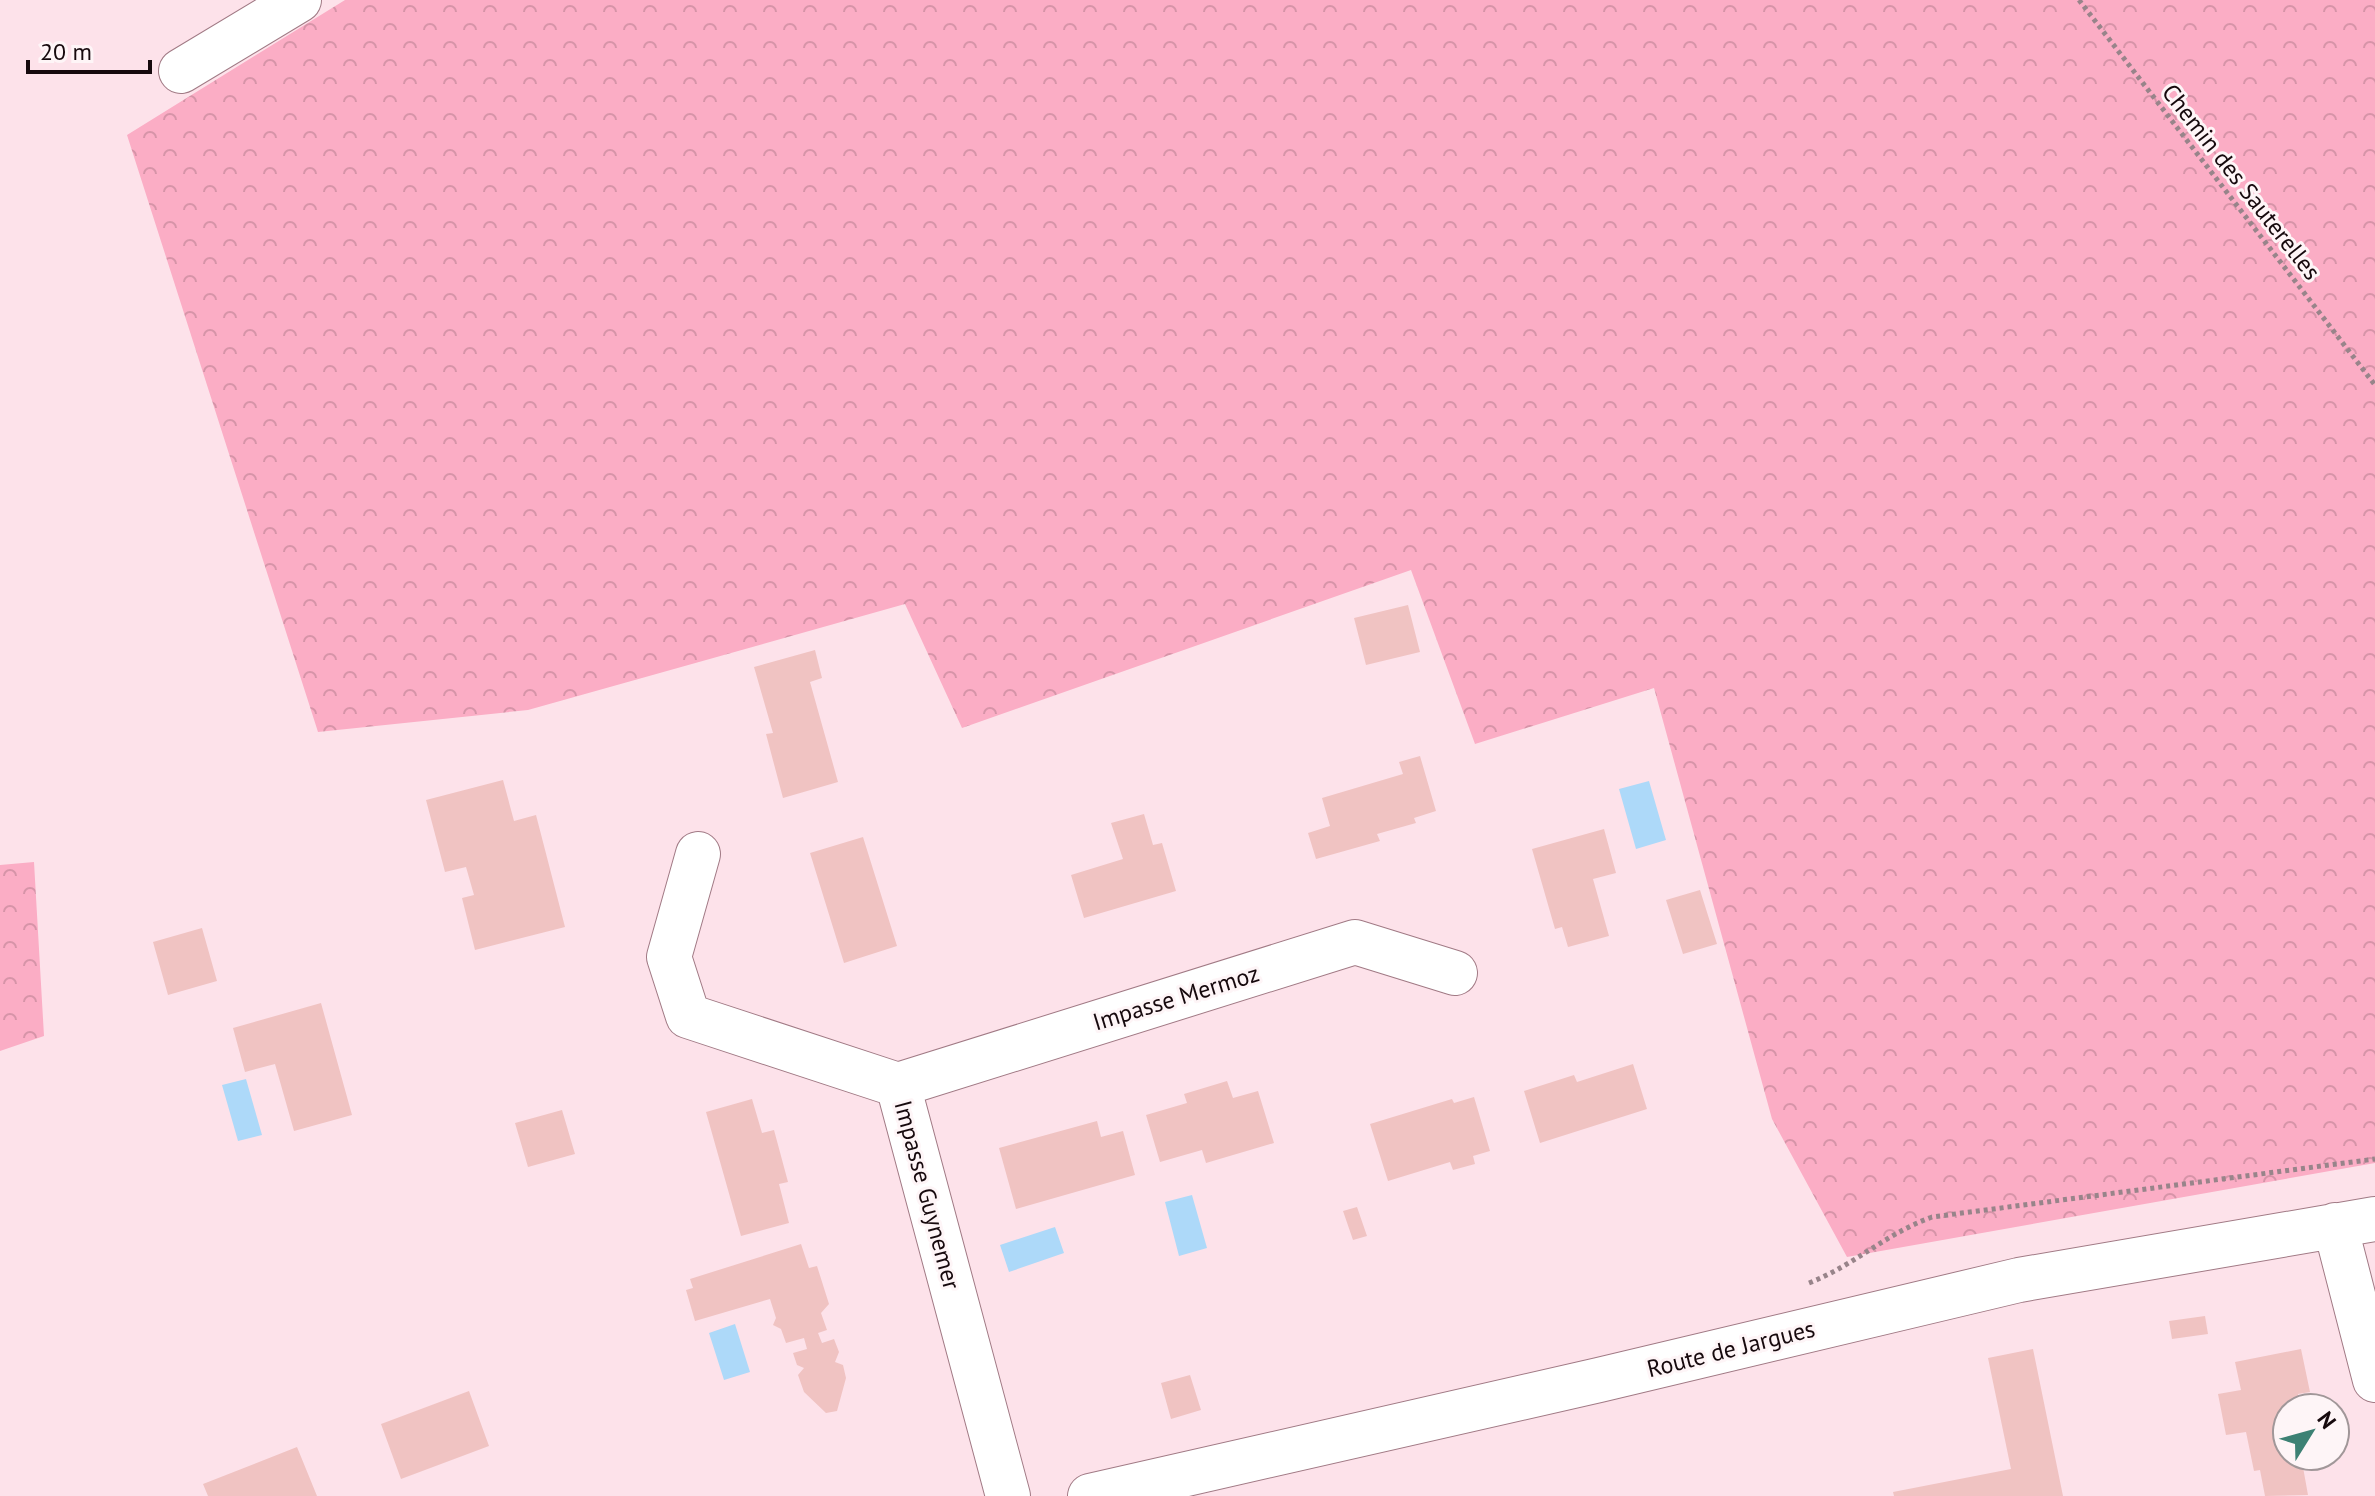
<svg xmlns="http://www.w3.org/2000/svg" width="2375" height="1496" viewBox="0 0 2375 1496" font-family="'PT Sans',sans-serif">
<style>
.forest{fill:url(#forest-crowns)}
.water{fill:#add9f9}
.building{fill:#f0c3c2}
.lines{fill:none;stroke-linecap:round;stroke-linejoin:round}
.street-casing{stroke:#a17a85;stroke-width:46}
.path{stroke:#98848a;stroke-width:5;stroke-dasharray:4 4;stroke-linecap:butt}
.street{stroke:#fff;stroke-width:44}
.labels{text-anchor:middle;stroke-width:6;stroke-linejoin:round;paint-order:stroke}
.street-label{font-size:24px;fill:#16090d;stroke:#fef5f7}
</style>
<defs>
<pattern id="forest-crowns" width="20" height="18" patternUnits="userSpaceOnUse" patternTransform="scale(2)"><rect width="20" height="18" fill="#fbadc5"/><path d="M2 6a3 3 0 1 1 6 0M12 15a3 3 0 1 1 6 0" fill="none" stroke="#d694a8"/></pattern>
</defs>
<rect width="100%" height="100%" fill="#fde2ea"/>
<path class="forest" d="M345 0H2375V1163L1847 1257 1772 1119 1654 688 1475 744 1411 570 962 728 905 604 528 710 318 732 127 135Z
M34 862 44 1036 0 1051V865Z"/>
<path class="water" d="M1649 781 1666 840 1636 849 1619 789Z
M246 1079 262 1135 238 1141 222 1085Z
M1192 1195 1207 1248 1179 1256 1165 1202Z
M1055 1227 1064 1253 1009 1272 1000 1245Z
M735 1324 750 1372 724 1380 709 1333Z"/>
<path class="building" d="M1408 605 1420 652 1366 665 1354 618Z
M815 650 822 678 810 682 838 782 783 798 766 734 773 733 754 667Z
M1420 756 1436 811 1414 818 1416 823 1377 834 1380 841 1316 859 1308 833 1330 826 1322 798 1403 774 1399 762Z
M503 780 514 821 536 815 565 927 475 950 462 898 474 895 466 867 445 872 426 800Z
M1144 814 1153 845 1162 843 1176 891 1084 918 1071 875 1123 859 1111 823Z
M1604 829 1616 873 1593 879 1609 936 1568 947 1562 927 1555 929 1532 849Z
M863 837 897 946 844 963 810 853Z
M1700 890 1717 944 1683 954 1666 900Z
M202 928 217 981 168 995 153 942Z
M321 1003 352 1115 294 1131 275 1064 245 1072 233 1028Z
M1633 1064 1647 1109 1540 1143 1524 1091 1574 1075 1577 1082Z
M1227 1081 1233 1098 1258 1091 1274 1143 1206 1163 1202 1150 1160 1162 1146 1115 1187 1103 1184 1094Z
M1474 1097 1490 1151 1473 1156 1475 1164 1453 1170 1450 1162 1388 1181 1370 1124 1452 1099 1454 1103Z
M752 1099 762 1133 774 1130 788 1182 779 1184 789 1223 741 1236 706 1112Z
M562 1110 575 1154 528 1167 515 1123Z
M1097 1121 1101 1137 1123 1131 1135 1175 1016 1209 999 1148Z
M1357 1207 1367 1236 1353 1240 1343 1211Z
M801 1244 809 1268 817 1266 829 1304 821 1313 827 1330 818 1333 822 1343 834 1339 839 1352 835 1362 843 1365 846 1378 837 1411 826 1413 804 1392 798 1375 804 1368 797 1365 793 1353 807 1349 804 1338 786 1343 781 1329 773 1325 776 1318 770 1299 695 1321 686 1290 693 1288 690 1279Z
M2205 1316 2208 1334 2172 1339 2169 1321Z
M2033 1349 2063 1496H1894L1893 1492 2011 1469 1988 1358Z
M2301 1349 2310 1392 2298 1394 2301 1408H2287V1456H2301L2308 1495 2265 1496 2260 1470 2254 1471 2246 1432 2226 1435 2218 1394 2241 1390 2235 1362Z
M1190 1375 1201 1410 1171 1419 1161 1383Z
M469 1391 489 1446 401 1479 381 1424Z
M297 1447 317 1496H208L203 1484Z"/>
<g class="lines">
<defs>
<path id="street" d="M181 71 299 0
M698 854 669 957 688 1016 898 1085
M898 1085 1355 942 1455 973
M898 1085 1008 1496
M2335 1225 2375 1380
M1090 1496 1599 1380 2019 1280 2375 1219"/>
</defs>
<use href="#street" class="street-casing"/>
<path class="path" d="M2079 0 2375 385
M1809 1283C1855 1265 1885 1234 1932 1217L2375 1159"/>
<use href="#street" class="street"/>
</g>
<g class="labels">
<g class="street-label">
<text transform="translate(2241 182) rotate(52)" y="8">Chemin des Sauterelles</text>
<text transform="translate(1176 998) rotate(-17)" y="8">Impasse Mermoz</text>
<text transform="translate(927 1195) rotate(75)" y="8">Impasse Guynemer</text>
<text transform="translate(1731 1349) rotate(-14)" y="8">Route de Jargues</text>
</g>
</g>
<g transform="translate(2311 1432) rotate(53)"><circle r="38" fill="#fef5f7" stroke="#a19799" stroke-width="2"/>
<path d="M0-6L14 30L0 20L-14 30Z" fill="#3d8174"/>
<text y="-12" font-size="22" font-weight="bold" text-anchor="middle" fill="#16090d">N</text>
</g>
<path d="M28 60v12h122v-12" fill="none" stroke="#16090d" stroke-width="4"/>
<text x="40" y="60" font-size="24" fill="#16090d" stroke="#fef5f7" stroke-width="6" paint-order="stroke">20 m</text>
</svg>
